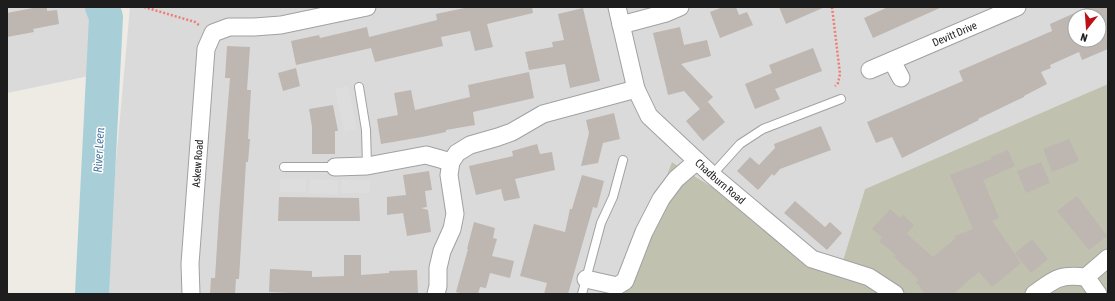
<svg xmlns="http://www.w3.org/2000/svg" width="1115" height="301" viewBox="0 0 1115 301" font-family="'Asap Condensed',sans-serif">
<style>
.residential{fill:#dbdada;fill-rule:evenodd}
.construction{fill:#c1c1b0}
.parking{fill:#ddd}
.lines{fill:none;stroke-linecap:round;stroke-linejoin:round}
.river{stroke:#a8cfd8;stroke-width:34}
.building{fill:#beb6b1;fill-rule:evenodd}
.service-casing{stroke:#a1a1a1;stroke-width:10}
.minor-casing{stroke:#a1a1a1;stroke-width:19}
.path{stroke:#ee7d74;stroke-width:2.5;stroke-dasharray:2 2;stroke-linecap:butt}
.service{stroke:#fff;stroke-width:8}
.minor{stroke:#fff;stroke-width:17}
.labels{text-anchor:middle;stroke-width:3;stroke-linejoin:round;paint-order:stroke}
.street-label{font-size:11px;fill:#1d1d1d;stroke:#fff}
.water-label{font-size:12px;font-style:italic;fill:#4f799e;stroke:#fff}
</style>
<rect width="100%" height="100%" fill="#eeeae4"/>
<path class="residential" d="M7 7H103L89 76 7 93Z
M130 7H1108V84L865 189 841 267 673 162 624 294H104ZM1075 16H1099V40H1075Z"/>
<path class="construction" d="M1108 84V294H624L672 162 841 267 865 189Z"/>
<path class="parking" d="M348 86 357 129 344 132 335 89Z
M280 178 306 179V192H280Z
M310 179 338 180 337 194 309 193Z
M341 180H370V193H341Z"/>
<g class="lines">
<path class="river" d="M92 294 106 17 102 7"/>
</g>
<path class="building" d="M38 7H47V11L57 10 59 24 33 29 34 32 7 37V13Z
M469 7H532L533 13 487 24 493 47 475 51 470 31 441 37 443 46 375 62 371 48 296 65 291 41 319 35 320 38 367 27 369 37 437 20 436 14Z
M723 7H736L739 15 747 12 753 25 720 38 710 12Z
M779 7H825L786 24Z
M888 7H942L873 38 864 18Z
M1088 7H1108V49L1082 60 1079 52 1050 65 1051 68 1041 72 1047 84 1024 96V97L978 119 979 120 902 158 892 137 876 143 867 122 963 81 959 71 1052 31 1050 24ZM1075 16H1099V40H1075Z
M583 8 600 81 570 88 565 64 529 70 525 52 553 47 552 42 564 40 558 14Z
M680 27 684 45 707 40 711 56 681 64 713 97 700 109 684 91 668 95 653 33Z
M227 46 250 47 247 90H251L248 139H250L248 162H246L239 279H236L235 294H210L211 278H215L219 214 230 78H225Z
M813 48 822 71 775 89 780 99 755 109 745 84 772 73 769 65Z
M296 68 300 86 283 91 278 73Z
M529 72 534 98 473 112 475 125 446 130V132L422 137 381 144 377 119 398 115 394 93 411 90 415 110 470 97 468 85Z
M708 102 725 122 703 141 686 121Z
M333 105 338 131H335V154H312V127L309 109Z
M614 113 620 139 603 143 598 163 581 166 589 133 586 120Z
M821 126 831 150 780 169 774 176 772 174 758 190 737 171 750 157 759 165 775 148 774 144Z
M1069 139 1079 161 1052 172 1043 149Z
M537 144 540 154 552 152 555 170 515 179 520 198 504 201 501 189 476 195 469 166 513 156 512 151Z
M1008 150 1015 166 983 180 999 218 992 221 1021 263 992 287 979 272 953 294H925L916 282 919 280 894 257 896 255 879 241 882 237 872 229 890 209 900 218 903 215 914 225 907 234 933 257 956 238 955 236 973 229 950 175 992 159 991 157Z
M1041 162 1050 183 1026 193 1017 171Z
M429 171 432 190 425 191 427 207 421 208 428 210 431 232 407 236 403 213 387 215V197L406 195 403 175Z
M582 175 604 181 597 208 593 207 568 294H544L547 283 520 276 534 224 565 232 570 209H572Z
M1077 196 1107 236 1089 250 1057 211Z
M279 197 359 198 360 221H278Z
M795 201 825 227 830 222 842 233 827 250 784 213Z
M474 222 495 228 493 238 497 239 492 256 514 261 510 278 490 273 486 288 480 287 478 294H464L456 292 468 249H467Z
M1032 239 1048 259 1031 273 1015 253Z
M344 255H361V275L389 273V271L417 270 418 294H311L269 292 270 269 312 271V277L344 276Z"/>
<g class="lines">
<defs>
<path id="service" d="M359 87 366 130 367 166
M284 167H335
M712 175 740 144 763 129 841 99
M582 294 601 223 613 197 623 160"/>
<g id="minor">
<path id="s1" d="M617 7 636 89 649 116 712 175 812 259 869 277 895 294"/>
<path d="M621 25 666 13 680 7"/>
<path d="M892 61 901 78"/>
<path id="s2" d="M870 70 1017 7"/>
<path d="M335 167 367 166 426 155 451 162"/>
<path d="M1086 277 1108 258"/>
<path d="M586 279 617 286 625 281 644 232 661 199 676 179 697 161"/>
<path id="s3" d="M191 294 190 264 206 49 213 33 229 27H254L281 25 367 7"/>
<path d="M436 294 438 286V268L442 251 452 229 455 214 449 175 451 162 457 153 470 145 498 137 512 132 543 114 636 89"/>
<path d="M1034 294C1055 279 1059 274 1086 277L1098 294"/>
</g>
</defs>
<use href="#service" class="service-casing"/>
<use href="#minor" class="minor-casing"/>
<path class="path" d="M144 7 195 22 199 25
M832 7 840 74 838 83 835 86"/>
<use href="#service" class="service"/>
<use href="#minor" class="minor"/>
</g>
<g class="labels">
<g class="street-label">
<text dy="4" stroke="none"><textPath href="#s2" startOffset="92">Devitt Drive</textPath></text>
<text dy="4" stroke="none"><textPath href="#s3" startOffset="131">Askew Road</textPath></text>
<text dy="4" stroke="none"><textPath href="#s1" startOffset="211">Chadburn Road</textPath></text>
</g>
<g class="water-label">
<text transform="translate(99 150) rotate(-87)" y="4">River Leen</text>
</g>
</g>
<rect width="1115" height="301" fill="none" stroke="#1d1d1d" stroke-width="16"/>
<g transform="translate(1087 28) rotate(197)"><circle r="19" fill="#ffffff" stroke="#a5a5a5"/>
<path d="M0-3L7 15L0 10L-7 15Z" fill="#bb1016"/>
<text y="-6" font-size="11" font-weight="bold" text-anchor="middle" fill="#1d1d1d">N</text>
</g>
</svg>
